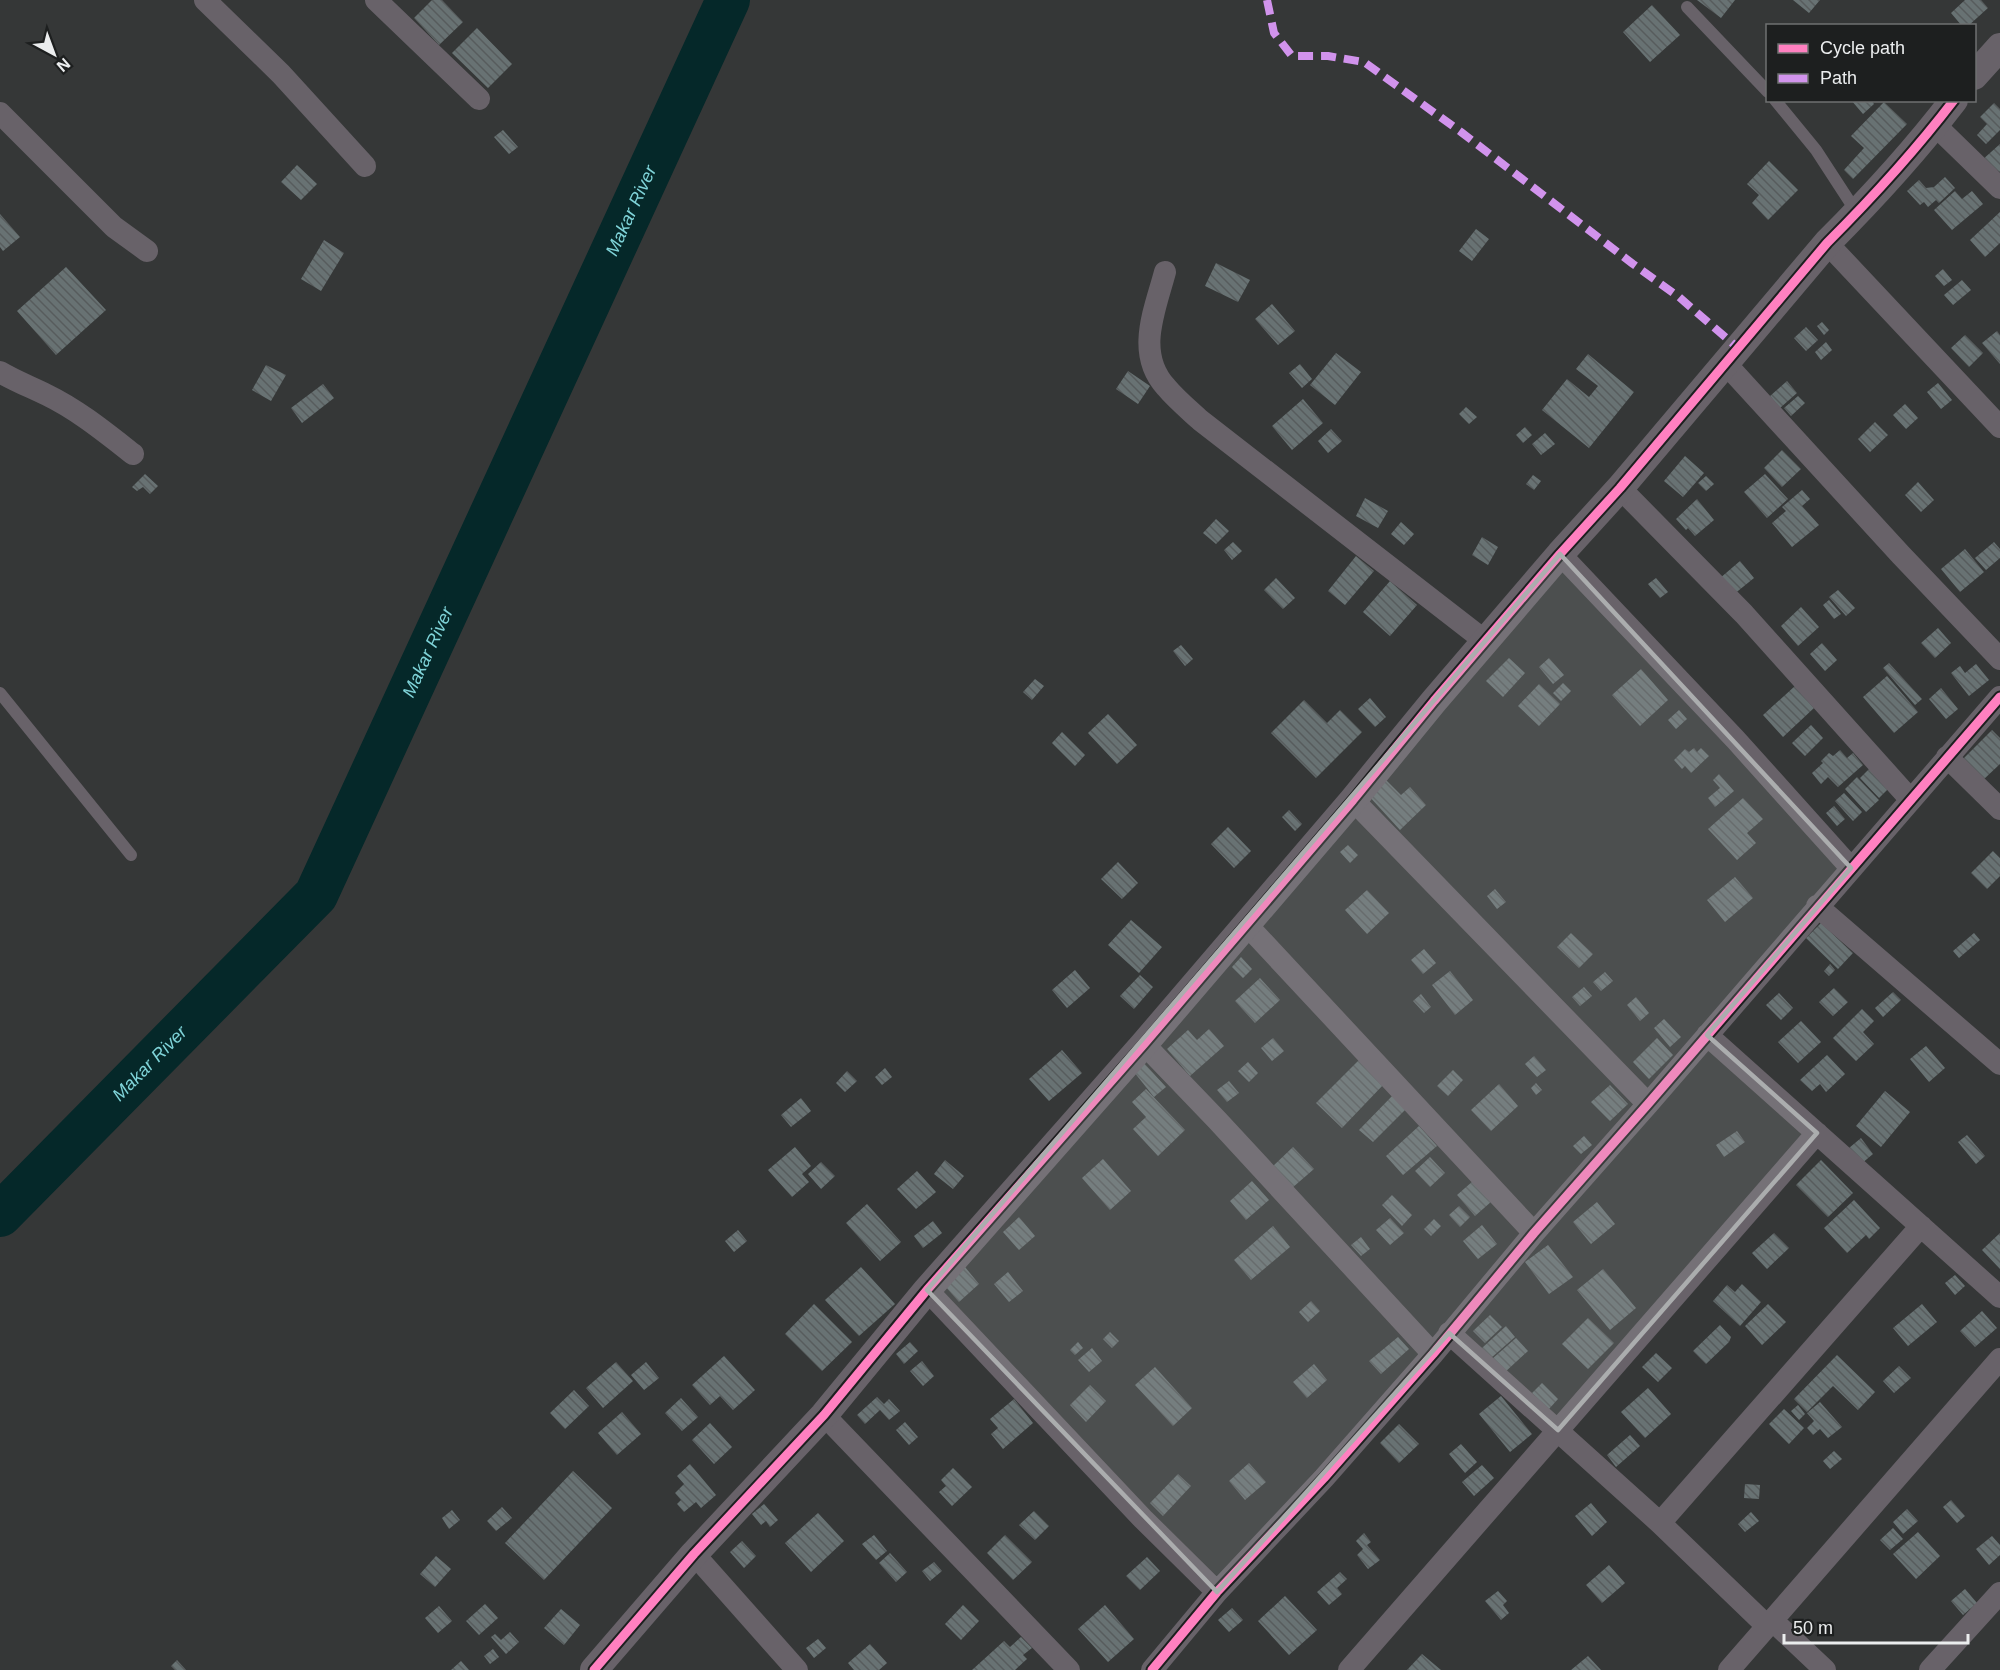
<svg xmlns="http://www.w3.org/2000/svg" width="2000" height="1670" viewBox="0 0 2000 1670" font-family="Arial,sans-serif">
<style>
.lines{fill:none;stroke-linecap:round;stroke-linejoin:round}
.river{stroke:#052829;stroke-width:44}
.building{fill:url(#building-back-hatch)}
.service{stroke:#686269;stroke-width:12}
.minor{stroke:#686269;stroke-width:22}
.tertiary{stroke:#686269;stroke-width:28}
.quiet{stroke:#d193ec;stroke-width:8;stroke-dasharray:15 8;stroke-linecap:butt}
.cycleway-casing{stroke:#1d1f1f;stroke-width:13}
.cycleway{stroke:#ff80c0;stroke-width:9}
.marked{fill:#abadae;fill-opacity:0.2;stroke:#abadae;stroke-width:4.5;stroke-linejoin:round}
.labels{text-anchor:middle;stroke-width:6;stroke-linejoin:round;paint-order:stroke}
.water-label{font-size:18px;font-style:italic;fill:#7fd3d8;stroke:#1d1f1f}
</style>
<defs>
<pattern id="building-back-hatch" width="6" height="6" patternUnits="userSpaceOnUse" patternTransform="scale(1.5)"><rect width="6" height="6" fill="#687273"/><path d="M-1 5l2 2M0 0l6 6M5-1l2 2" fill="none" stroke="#575c5d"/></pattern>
</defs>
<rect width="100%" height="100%" fill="#353737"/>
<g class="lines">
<path class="river" id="s1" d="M0 1215 316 895 728 0"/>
</g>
<path class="building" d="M432 0H442L463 22 439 45 414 18Z
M1697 0H1735L1721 18Z
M1793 0H1820L1809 13Z
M1965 0H1981L1988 8 1968 26H1962L1951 13Z
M1652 5 1680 35 1650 62 1623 32Z
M477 28 512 64 488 88 452 53Z
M1851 100H1871L1874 104 1863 114Z
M1884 102 1907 124 1853 179 1844 170 1864 148 1851 136Z
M1994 103 2000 109V130L1986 144 1977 135 1987 124 1980 117Z
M503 130 518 147 509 154 494 137Z
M2000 144V172L1981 161Z
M1769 161 1798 190 1768 220 1752 203 1759 195 1747 184Z
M297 165 317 184 301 200 281 182Z
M1945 177 1955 188 1939 203 1936 200 1928 207 1924 202 1920 205 1907 191 1919 180 1926 188 1934 187Z
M1955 191 1962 199 1972 191 1983 204 1952 230 1934 210Z
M2000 212V243L1985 257 1970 240Z
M0 214 20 237 3 251 0 247Z
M1476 229 1489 239 1472 261 1459 251Z
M324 240 344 253 321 291 301 279Z
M1216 263 1250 280 1238 302 1205 286Z
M66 267 106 310 56 355 17 311Z
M1943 269 1952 280 1944 286 1935 276Z
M1962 280 1971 290 1953 305 1944 295Z
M1272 304 1295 331 1278 345 1255 319Z
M1822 322 1829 330 1824 335 1817 326Z
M1806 327 1818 340 1806 351 1794 338Z
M1997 331 2000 335V364L1982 343Z
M1965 335 1983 353 1969 367 1951 348Z
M1826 342 1832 350 1821 360 1815 352Z
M1336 353 1361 372 1335 405 1310 385Z
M1588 354 1634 392 1589 448 1542 410 1567 379 1589 397 1598 386 1576 369Z
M1300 364 1312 379 1302 388 1289 373Z
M266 365 286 375 271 401 252 390Z
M1128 371 1150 386 1138 404 1116 389Z
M1787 381 1797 393 1780 408 1770 396Z
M1938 383 1952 400 1941 409 1927 392Z
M323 384 334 398 302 423 291 408Z
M1798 396 1805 403 1791 416 1784 408Z
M1303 399 1323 423 1292 450 1272 426Z
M1905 404 1918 418 1906 429 1893 415Z
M1466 407 1477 417 1469 424 1459 414Z
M1875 422 1888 435 1870 452 1858 439Z
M1525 427 1532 435 1523 443 1516 435Z
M1331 429 1342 441 1328 453 1318 441Z
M1545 433 1555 444 1541 455 1532 444Z
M1782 450 1801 469 1782 487 1764 468Z
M1685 456 1704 473 1683 497 1664 481Z
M145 474 158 486 150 494 143 487 137 491 132 487Z
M1765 474 1788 499 1767 518 1744 492Z
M1533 475 1541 481 1534 490 1526 484Z
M1706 476 1714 484 1706 491 1698 483Z
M1918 482 1934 500 1921 512 1905 495Z
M1802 490 1810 499 1802 506 1819 525 1792 547 1772 523 1786 511 1782 507Z
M1365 498 1388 511 1378 528 1356 516Z
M1697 499 1714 520 1695 536 1688 528 1686 530 1676 519Z
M1216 519 1229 531 1216 544 1203 533Z
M1401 522 1414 534 1404 545 1391 534Z
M1482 537 1498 547 1488 565 1472 555Z
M1233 542 1242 551 1232 560 1224 550Z
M1994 542 2000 549V558L1986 570 1975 558Z
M1965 549 1984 572 1960 592 1941 569Z
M1356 556 1374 571 1345 605 1328 591Z
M1740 561 1754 578 1733 595 1719 579Z
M1276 578 1295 598 1283 609 1264 590Z
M1656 578 1668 592 1660 598 1648 584Z
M1390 581 1417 605 1390 636 1363 612Z
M1838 590 1855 608 1846 616 1829 597Z
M1829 600 1841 614 1834 619 1823 605Z
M1801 607 1819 627 1798 646 1781 626Z
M1938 628 1951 643 1935 658 1921 643Z
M1822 643 1837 660 1825 671 1810 654Z
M1181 645 1193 659 1185 666 1173 651Z
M1509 658 1525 673 1503 697 1486 681Z
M1549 658 1564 675 1553 684 1539 667Z
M1889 663 1922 699 1915 705 1883 668Z
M1976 664 1989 680 1969 696 1951 673 1960 666 1965 673Z
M1641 669 1668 700 1640 726 1612 695Z
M1887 676 1918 712 1894 733 1863 697Z
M1035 679 1044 686 1032 700 1023 692Z
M1563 683 1571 691 1561 701 1553 693Z
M1539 684 1560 704 1539 726 1518 706Z
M1795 686 1814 708 1783 737 1763 715Z
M1941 688 1958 709 1946 719 1929 699Z
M1370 698 1386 717 1375 727 1358 709Z
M1304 700 1327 723 1340 710 1362 732 1316 778 1271 733Z
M1679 710 1687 719 1676 729 1668 720Z
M1108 714 1137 745 1117 764 1088 733Z
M1811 725 1823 738 1805 756 1792 743Z
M1992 730 2000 738V764L1983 780 1963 759Z
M1062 732 1085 755 1075 766 1052 743Z
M1694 748 1697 752 1701 748 1709 756 1691 773 1685 766 1682 769 1674 760 1685 749 1689 752Z
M1840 750 1847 758 1853 753 1863 765 1838 787 1828 777 1821 784 1812 773 1823 763 1821 761 1829 753 1833 756Z
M1870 768 1889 788 1879 798 1860 778Z
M1719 774 1734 791 1715 807 1708 798 1720 788 1713 780Z
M1857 777 1879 800 1866 812 1845 789Z
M1385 779 1401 795 1410 787 1426 805 1400 830 1368 795Z
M1844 793 1862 812 1853 821 1835 801Z
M1743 798 1763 819 1747 833 1756 843 1737 860 1708 829Z
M1834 806 1845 819 1837 826 1826 813Z
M1289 810 1302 824 1295 831 1282 817Z
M1228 827 1251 851 1234 868 1211 844Z
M1348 845 1358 855 1350 863 1340 852Z
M1993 851 2000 858V876L1987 889 1971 873Z
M1118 862 1138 883 1122 899 1101 879Z
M1735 877 1753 898 1725 922 1707 900Z
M1495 889 1506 902 1497 909 1487 896Z
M1367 890 1389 913 1367 934 1345 910Z
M1131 920 1162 947 1139 973 1108 945Z
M1821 923 1853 953 1838 969 1806 938Z
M1571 933 1593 954 1579 968 1557 947Z
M1974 933 1980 940 1959 958 1953 951Z
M1424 949 1436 963 1423 974 1411 960Z
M1241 957 1252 969 1243 978 1232 967Z
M1830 964 1835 970 1829 976 1824 971Z
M1075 970 1090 988 1067 1008 1052 990Z
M1450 971 1473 1000 1455 1015 1432 985Z
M1605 972 1613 981 1601 991 1593 982Z
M1140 975 1153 987 1134 1009 1120 996Z
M1260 978 1280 1000 1255 1023 1235 1001Z
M1584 987 1592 996 1580 1006 1572 997Z
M1834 988 1848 1002 1833 1016 1819 1002Z
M1893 992 1901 1000 1883 1017 1875 1008Z
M1779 993 1793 1008 1781 1020 1766 1005Z
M1421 994 1431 1007 1424 1013 1413 1001Z
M1636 997 1649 1013 1640 1021 1627 1005Z
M1862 1009 1874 1021 1863 1032 1874 1044 1856 1061 1833 1038Z
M1664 1019 1681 1037 1670 1047 1654 1028Z
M1801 1021 1821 1042 1798 1063 1778 1042Z
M1209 1029 1224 1046 1190 1076 1167 1049 1188 1030 1197 1040Z
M1273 1038 1284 1051 1272 1061 1261 1048Z
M1657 1038 1673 1055 1649 1079 1633 1062Z
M1926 1046 1945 1068 1929 1082 1910 1059Z
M1062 1050 1082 1073 1049 1101 1029 1079Z
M1827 1055 1845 1074 1826 1092 1820 1084 1812 1091 1800 1080Z
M1534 1056 1546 1070 1537 1077 1525 1064Z
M1359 1060 1384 1084 1342 1128 1316 1103Z
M1248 1062 1258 1073 1249 1082 1238 1071Z
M1144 1063 1166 1087 1154 1097 1134 1072Z
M885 1068 892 1077 882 1085 875 1077Z
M1453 1070 1463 1080 1448 1096 1437 1086Z
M847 1071 857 1081 845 1092 836 1083Z
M1229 1081 1239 1093 1227 1102 1217 1090Z
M1536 1083 1542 1090 1536 1095 1531 1088Z
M1499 1084 1518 1106 1491 1131 1471 1110Z
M1610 1085 1628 1104 1610 1121 1591 1102Z
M1146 1089 1185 1130 1158 1156 1133 1129 1146 1117 1132 1102Z
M1885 1091 1910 1112 1881 1147 1856 1126Z
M1394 1094 1408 1107 1373 1142 1359 1130Z
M801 1098 811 1111 791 1127 781 1115Z
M1419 1126 1437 1146 1403 1175 1386 1156Z
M1737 1131 1745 1142 1724 1157 1716 1145Z
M1967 1135 1985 1156 1976 1164 1958 1142Z
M1584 1136 1592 1145 1581 1154 1573 1146Z
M1861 1138 1873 1154 1861 1164 1849 1148Z
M795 1147 811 1166 802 1174 809 1182 792 1197 768 1170Z
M1293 1147 1314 1169 1292 1188 1272 1167Z
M1430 1157 1445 1173 1430 1187 1415 1171Z
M1103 1159 1131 1191 1110 1210 1082 1178Z
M945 1160 964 1176 953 1189 934 1174Z
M1821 1160 1853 1193 1828 1217 1796 1185Z
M821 1162 835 1176 821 1189 808 1174Z
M917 1171 936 1192 916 1209 897 1189Z
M1252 1181 1269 1200 1246 1220 1230 1201Z
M1473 1181 1492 1201 1475 1216 1457 1195Z
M1392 1195 1412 1215 1402 1226 1382 1205Z
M1854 1200 1880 1228 1869 1239 1866 1235 1847 1253 1824 1228Z
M1597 1202 1615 1224 1591 1244 1573 1222Z
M867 1204 901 1242 880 1261 846 1223Z
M1459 1206 1470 1217 1460 1227 1449 1215Z
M1019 1217 1035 1236 1019 1250 1003 1232Z
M1390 1218 1404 1233 1390 1245 1376 1230Z
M1434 1219 1441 1226 1431 1236 1424 1229Z
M933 1221 942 1233 923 1248 914 1236Z
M1482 1225 1497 1244 1478 1259 1463 1241Z
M1273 1226 1290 1247 1251 1280 1234 1260Z
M738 1230 747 1241 734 1252 725 1241Z
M1774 1233 1789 1248 1767 1269 1752 1253Z
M2000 1233V1269L1982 1250Z
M1361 1237 1370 1249 1361 1256 1351 1245Z
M1548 1245 1573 1277 1549 1294 1525 1262Z
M861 1267 895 1304 859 1336 825 1300Z
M965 1267 979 1284 959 1302 944 1285Z
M1603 1269 1636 1308 1610 1330 1577 1290Z
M1008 1272 1023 1291 1009 1302 994 1284Z
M1955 1275 1965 1286 1955 1295 1945 1283Z
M1742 1284 1761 1302 1740 1326 1713 1301 1727 1285 1735 1292Z
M1311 1301 1320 1311 1308 1322 1299 1312Z
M814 1304 852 1342 822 1371 785 1334Z
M1768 1304 1786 1322 1762 1345 1745 1326Z
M1922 1304 1937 1322 1908 1346 1893 1328Z
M1982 1311 1997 1328 1975 1347 1960 1331Z
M1490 1315 1502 1327 1485 1343 1473 1331Z
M1588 1318 1614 1343 1588 1369 1562 1344Z
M1720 1325 1731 1337 1729 1342 1706 1364 1693 1351Z
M1506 1326 1515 1337 1491 1358 1482 1348Z
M1110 1332 1119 1341 1112 1348 1103 1339Z
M1398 1337 1409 1349 1381 1374 1369 1361Z
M1516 1338 1528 1351 1504 1373 1492 1359Z
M910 1342 918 1351 904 1364 896 1354Z
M1078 1342 1083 1348 1075 1355 1070 1350Z
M1092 1348 1102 1361 1089 1372 1078 1360Z
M1656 1353 1672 1368 1658 1382 1642 1367Z
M1837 1355 1875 1392 1858 1410 1833 1386 1807 1412 1794 1399Z
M724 1356 755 1390 733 1410 720 1396 710 1405 692 1385Z
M922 1361 934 1376 923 1386 910 1371Z
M616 1362 633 1381 603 1408 586 1388Z
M646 1362 659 1378 644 1390 631 1375Z
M1314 1364 1327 1380 1307 1398 1293 1382Z
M1899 1366 1911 1378 1894 1393 1883 1381Z
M1155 1367 1192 1408 1173 1426 1135 1385Z
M1542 1383 1558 1399 1549 1409 1532 1393Z
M1090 1385 1106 1401 1086 1422 1070 1405Z
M1648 1388 1671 1414 1645 1438 1621 1412Z
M574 1390 589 1406 565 1429 550 1413Z
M1501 1396 1532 1434 1510 1452 1479 1414Z
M877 1397 884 1404 889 1399 900 1411 889 1420 880 1410 865 1424 857 1415Z
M681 1398 698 1417 682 1431 665 1413Z
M1014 1399 1033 1423 1003 1449 991 1434 998 1428 990 1419Z
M1820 1402 1842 1427 1828 1438 1820 1429 1813 1435 1807 1428 1814 1421 1807 1413Z
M1798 1405 1805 1414 1799 1420 1791 1411Z
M1784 1409 1804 1428 1789 1444 1769 1424Z
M622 1412 641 1434 617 1455 598 1433Z
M905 1422 918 1437 909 1445 896 1430Z
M710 1423 732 1447 714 1464 692 1440Z
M1399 1424 1419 1444 1399 1463 1380 1443Z
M1630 1435 1640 1446 1616 1467 1607 1455Z
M1461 1444 1477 1462 1465 1473 1449 1454Z
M1834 1451 1842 1459 1830 1469 1823 1461Z
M1249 1463 1266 1482 1245 1500 1229 1481Z
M690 1464 716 1495 701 1508 696 1502 684 1512 677 1504 681 1500 675 1493 684 1484 677 1476Z
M1482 1465 1494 1478 1474 1496 1462 1482Z
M953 1468 972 1487 952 1506 939 1492 946 1486 941 1480Z
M573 1471 612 1508 544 1580 505 1543Z
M1178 1474 1191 1486 1163 1516 1150 1503Z
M1745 1484 1760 1485 1759 1499 1744 1498Z
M1951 1500 1965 1516 1957 1523 1943 1507Z
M1591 1503 1607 1522 1592 1536 1575 1516Z
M764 1504 778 1520 770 1527 766 1521 761 1525 752 1514Z
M502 1507 512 1518 496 1531 487 1521Z
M1907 1509 1918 1521 1903 1534 1893 1522Z
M452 1510 460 1520 449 1529 442 1518Z
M1034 1511 1049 1526 1035 1540 1019 1525Z
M1751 1512 1759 1521 1745 1532 1738 1524Z
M818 1513 844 1541 811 1572 785 1543Z
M1893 1528 1903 1539 1890 1550 1880 1540Z
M1918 1532 1940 1556 1916 1579 1893 1554Z
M1364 1533 1371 1542 1367 1545 1380 1560 1368 1569 1357 1555 1363 1549 1356 1541Z
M874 1535 887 1551 876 1560 862 1544Z
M1005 1535 1032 1562 1013 1580 987 1553Z
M1992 1536 2000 1545V1555L1989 1565 1976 1549Z
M742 1541 756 1556 744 1568 730 1552Z
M890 1553 907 1572 896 1582 879 1563Z
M436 1556 451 1569 435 1587 420 1574Z
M1147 1557 1160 1571 1140 1590 1126 1576Z
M934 1562 942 1571 930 1581 922 1571Z
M1609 1565 1625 1583 1602 1603 1586 1585Z
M1340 1572 1347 1579 1337 1588 1342 1594 1329 1605 1317 1592Z
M1965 1589 1977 1603 1963 1615 1951 1601Z
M1498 1591 1507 1601 1503 1605 1509 1613 1501 1620 1485 1601Z
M1285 1596 1317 1630 1289 1655 1258 1621Z
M485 1604 498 1618 479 1635 466 1621Z
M963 1605 979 1621 961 1640 945 1624Z
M1105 1605 1134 1639 1108 1662 1078 1629Z
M439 1606 452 1621 438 1633 425 1618Z
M1232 1608 1243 1620 1229 1632 1218 1620Z
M561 1609 580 1625 564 1645 544 1628Z
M510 1632 519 1642 506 1654 491 1637 495 1634 501 1640Z
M1021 1637 1032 1648 1023 1655 1027 1659 1015 1670H972L1004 1641 1010 1647Z
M818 1639 826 1648 814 1658 806 1648Z
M870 1644 887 1663 879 1670H854L848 1663Z
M493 1649 499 1657 490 1664 484 1656Z
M1422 1654 1441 1670H1407Z
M1588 1656 1601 1670H1571Z
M177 1660 186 1670H175L171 1666Z
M461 1661 469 1670H451Z"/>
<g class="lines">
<path class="service" d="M1687 7 1768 92
M1775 100 1816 150 1857 213
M0 693 131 855"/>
<path class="minor" d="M205 0 281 74 365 166
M376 0 479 99
M0 113 114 227 147 251
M1935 125 2000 188
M1827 243 2000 427
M1165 272C1155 310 1135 353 1166 387 1176 399 1188 409 1200 420L1485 641
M1726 364 1901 555 2000 659
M0 372C15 381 31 387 47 395 78 410 106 433 133 454
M1620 488 1744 614 1910 799
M1560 554 1736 740 1851 868
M1947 757 2000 809
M1353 800 1648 1104
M1817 906 2000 1064
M1246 924 1534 1233
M1707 1035 2000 1297
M1144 1044 1217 1120 1433 1354
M927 1290 1143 1519 1217 1592
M1449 1333 1660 1523 1767 1626
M824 1415 1069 1670
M1660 1523 1921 1226
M694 1554 797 1670
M1773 1621 1825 1670
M1152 1670 1217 1592 1324 1478 1433 1354 1534 1233 1648 1104 2000 697
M1349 1670 1817 1133
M1729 1670 2000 1359
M1930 1670 2000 1593"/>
<path class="tertiary" d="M1974 76 2000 47
M594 1670 694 1554 824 1415 927 1290 1144 1044 1353 800 1434 701 1560 554 1620 488 1827 243C1872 198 1915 151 1954 100"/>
<path class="quiet" d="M1267 0 1274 33 1292 56H1328L1364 62 1461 132 1633 264 1679 297 1739 349"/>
<defs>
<path id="cycleway" d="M594 1670 694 1554 824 1415 927 1290 1144 1044 1353 800 1434 701 1560 554 1620 488 1827 243C1872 198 1915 151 1954 100
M1152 1670 1217 1592 1324 1478 1433 1354 1534 1233 1648 1104 2000 697"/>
</defs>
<use href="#cycleway" class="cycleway-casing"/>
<use href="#cycleway" class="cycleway"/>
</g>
<path class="marked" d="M1560 554 1851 868 1707 1035 1817 1133 1558 1430 1449 1333 1217 1592 927 1290Z"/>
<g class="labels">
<g class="water-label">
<text dy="6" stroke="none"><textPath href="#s1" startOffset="1203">Makar River</textPath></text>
<text dy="6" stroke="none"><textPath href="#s1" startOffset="717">Makar River</textPath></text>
<text dy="6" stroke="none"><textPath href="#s1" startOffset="213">Makar River</textPath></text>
</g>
</g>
<rect x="1766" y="24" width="210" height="78" fill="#1d1f1f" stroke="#6f7172" stroke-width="1.5"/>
<rect x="1778" y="44" width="30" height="9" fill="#ff80c0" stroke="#6f7172" stroke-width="1.5"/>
<text x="1820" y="54" font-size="18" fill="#ebedee">Cycle path</text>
<rect x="1778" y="74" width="30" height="9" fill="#d193ec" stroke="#6f7172" stroke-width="1.5"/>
<text x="1820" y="84" font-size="18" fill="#ebedee">Path</text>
<g transform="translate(54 54) rotate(139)" stroke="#1d1f1f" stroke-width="4.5" paint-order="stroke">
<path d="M0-4.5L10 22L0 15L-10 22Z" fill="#ebedee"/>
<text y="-9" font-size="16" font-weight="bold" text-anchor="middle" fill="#ebedee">N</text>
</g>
<path d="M1784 1634v9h184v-9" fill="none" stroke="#ebedee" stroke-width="3"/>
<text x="1793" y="1634" font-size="18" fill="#ebedee" stroke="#1d1f1f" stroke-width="4.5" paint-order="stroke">50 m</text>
</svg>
